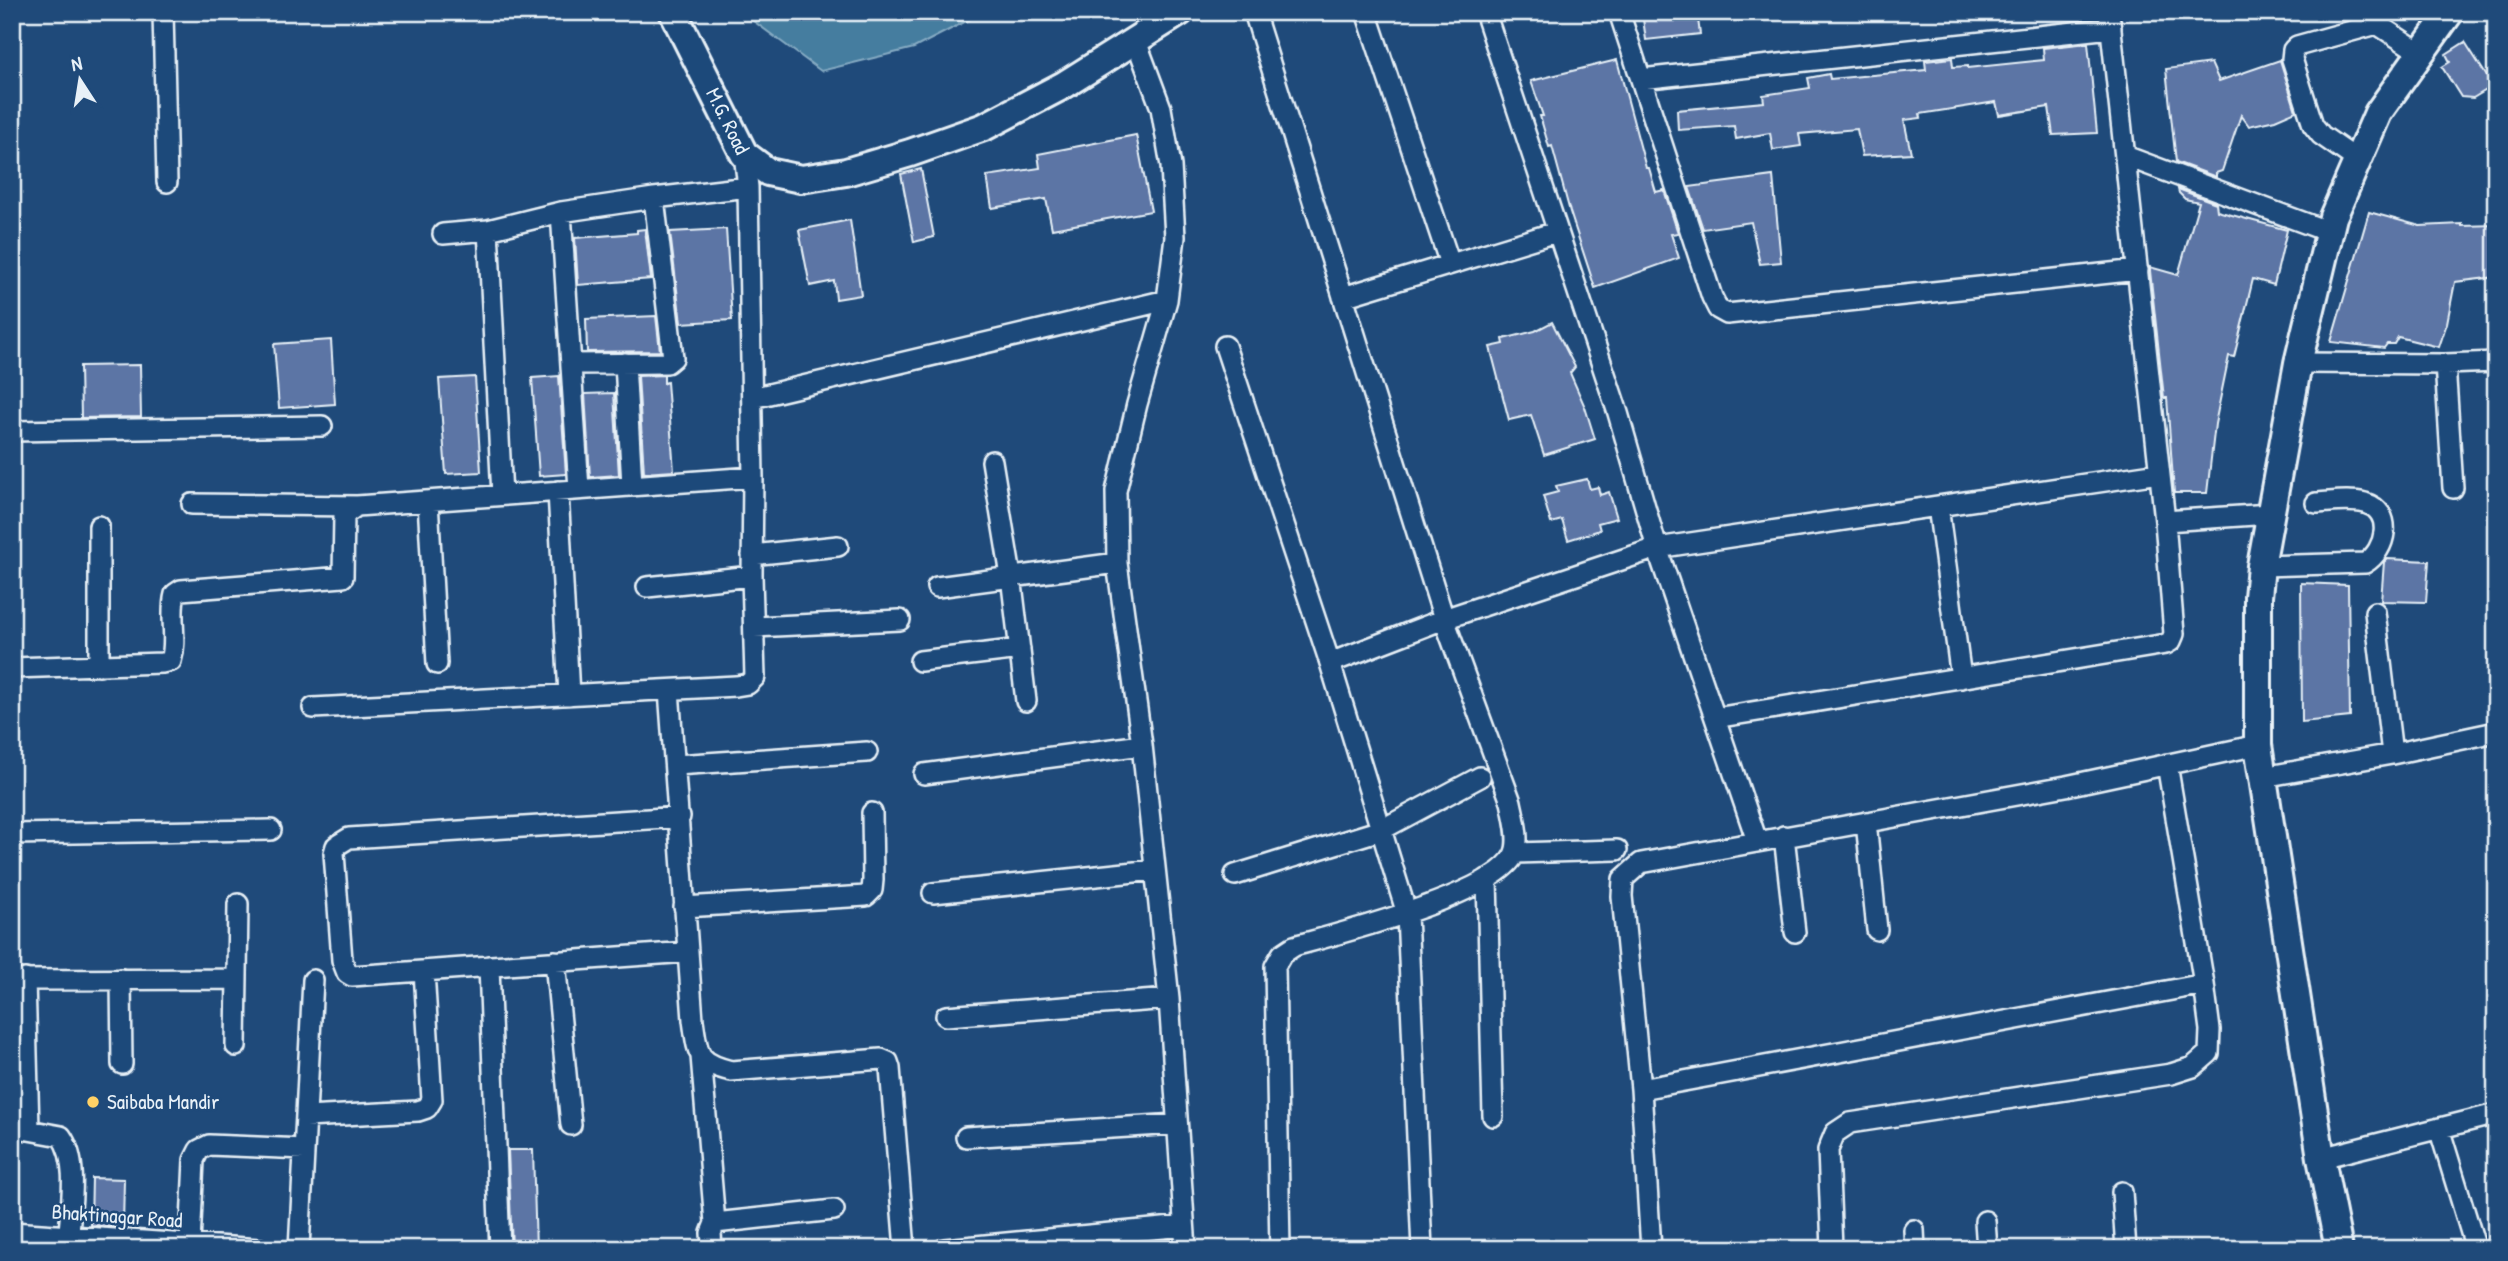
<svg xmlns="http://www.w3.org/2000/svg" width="2508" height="1261" viewBox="0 0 2508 1261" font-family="'Patrick Hand',sans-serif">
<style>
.water{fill:#457d9f;stroke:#86abc3;stroke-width:2}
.building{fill:#5c74a5;stroke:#e8f1f8;stroke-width:2}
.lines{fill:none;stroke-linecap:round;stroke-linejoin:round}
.street-casing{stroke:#e8f1f8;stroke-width:24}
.secondary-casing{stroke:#e8f1f8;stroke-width:32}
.street{stroke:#1f4a7a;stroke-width:19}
.secondary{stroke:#1f4a7a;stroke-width:26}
.poi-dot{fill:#ffd166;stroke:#1f4a7a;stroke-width:2.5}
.labels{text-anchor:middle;stroke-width:5;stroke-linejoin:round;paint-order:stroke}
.street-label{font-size:21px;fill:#e8f1f8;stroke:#1f4a7a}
.poi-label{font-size:21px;fill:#e8f1f8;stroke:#1f4a7a;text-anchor:start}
</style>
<rect width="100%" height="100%" fill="#1f4a7a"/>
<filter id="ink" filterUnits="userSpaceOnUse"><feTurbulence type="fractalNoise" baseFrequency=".0143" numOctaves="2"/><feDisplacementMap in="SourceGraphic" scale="14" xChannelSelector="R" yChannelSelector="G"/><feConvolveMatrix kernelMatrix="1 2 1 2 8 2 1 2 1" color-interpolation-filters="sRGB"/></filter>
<g filter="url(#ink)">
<path class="water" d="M741 12H984L914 48 821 71Z"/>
<path class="building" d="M1642 12H1697L1700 34 1646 40Z
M2465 42 2493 86 2473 98 2461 97 2442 67 2450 62 2446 54Z
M2088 43 2097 133 2053 135 2049 107 1999 115 1996 102 1920 114 1921 118 1904 120 1911 153 1862 156 1857 129 1799 134 1801 146 1773 150 1770 133 1736 139 1734 126 1678 130 1677 110 1764 102 1763 95 1810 88 1808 78 1829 74 1830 79 1926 70 1925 61 1952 58 1953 67 1968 66V68L2044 60 2043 48Z
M1617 60 1646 168H1649L1656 192 1664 190 1678 233 1671 234 1679 258 1595 288 1570 212 1552 146 1549 147 1540 116H1543L1531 81Z
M2280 60 2296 111 2275 120 2249 126 2241 115 2222 171 2216 173V177L2176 162 2166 69 2211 63 2219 81Z
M1136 135 1151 211 1052 229 1046 199 992 208 987 176 1040 168 1038 154Z
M921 169 934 237 914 242 901 174Z
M1773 176 1781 262 1760 264 1751 222 1703 229 1689 187Z
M2178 189 2216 203 2217 211 2287 230 2274 285 2253 279 2234 357 2229 356 2215 424 2207 493H2174L2167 398H2164L2150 271V267L2178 275 2199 202 2185 199 2179 193Z
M2369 212 2420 226 2462 224V226L2496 225V277L2455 282 2447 323 2439 347 2398 337 2394 344H2387L2384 348 2331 342Z
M850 220 861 295 836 299 834 281 810 286 799 230Z
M645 229 651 279 578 285 575 238 637 233V230Z
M726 229 732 320 681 323 670 232Z
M656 316 660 351 587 352 586 319Z
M1552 322 1575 367 1570 373 1585 407 1595 439 1544 455 1531 415 1509 420 1490 347 1504 344 1503 339 1535 331Z
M331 340 335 404 279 408 274 344Z
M140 365 141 417 81 418 80 366Z
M664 375V383L667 382 674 471 644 473 638 376Z
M559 376 566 474 539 476 532 378Z
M475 377 481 472 446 474 439 379Z
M614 393 619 475 590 477 585 394Z
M1587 479 1590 489 1598 487 1600 495 1609 492 1617 518 1598 523 1600 530 1568 540 1562 520 1551 523 1543 496 1558 492 1556 486Z
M2387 559 2429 561 2426 602 2381 601 2384 562Z
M2301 583 2348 585 2350 717 2302 722Z
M508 1150H533L536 1249H512Z
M92 1178 124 1179 123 1227 91 1225Z"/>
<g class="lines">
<defs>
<path id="street" d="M163 12 167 182
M1254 12 1444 619 1511 802C1514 817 1521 841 1514 855 1495 894 1338 934 1294 946L1282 954 1275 966 1280 1249
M1366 12 1450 264
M1485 12 1618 413 1657 548 1757 841
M1619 12 1712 297 1718 309 1727 314 2138 270
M2368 12 2377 24 2421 53
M1136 41 1161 108 1171 166 1175 237 1167 300 1137 404 1116 491 1117 563 1142 745 1169 999 1186 1249
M1641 79 2111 28
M2125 156 2329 232
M2357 160 2321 135 2313 125 2292 59 2293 50 2297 46 2377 24
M561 212 579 489
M488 230 502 495
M443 234 488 230 561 212 654 198 748 187
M1343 297 1556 232
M1225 346 1330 663 1407 914 1422 1249
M625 363 632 485
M2298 363 2445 364 2496 362
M572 364 667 363 673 358 654 198
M2445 364 2453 488
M752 398 1167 300
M12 431 322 426
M992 461 1011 576 1026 701
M558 491 569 695
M428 501 437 664
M192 504 359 506
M1938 506 1961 678
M2165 521 2270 514
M752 555 838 546
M2261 566 2365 563C2386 551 2395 512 2365 503 2350 499 2332 502 2316 503
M647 587 752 576
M937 587 1117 563
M2375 612 2392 754
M754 627 900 620
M920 661 1020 649
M1330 663 1444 619 1657 548 2159 473
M99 666V526
M12 668 162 663 171 661C178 639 169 615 175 594L181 590 343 577 344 515 357 506 753 477
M669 690 693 1020C698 1054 696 1062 731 1071L881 1059 888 1062 890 1068 905 1249
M313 708 736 686 748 684 755 677 752 576 753 477 748 187 744 154
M1715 718 2166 644 2171 641 2174 634 2165 521 2109 12
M676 765 867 752
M924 774 1142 745
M2263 777 2392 754 2496 732
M680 817 349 838 336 846 334 853 342 960 347 973 352 976 688 952
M1866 822 1877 930
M12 834 271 830
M1784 836 1795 932
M1516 853 1617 850
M1235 875 1381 830 1480 777
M1487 879 1493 1116
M933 893 1154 870
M684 907 866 896 872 890 873 880 872 813
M555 961 571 1125
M489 966 500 1249
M25 979 29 1129
M121 979 122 1064
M12 980 237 979
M946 1016 1169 999
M236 1046 238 904
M701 1056 715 1223
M1641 1089 2204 984
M306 1117 418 1111 427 1108 432 1100 424 971
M12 1127 61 1136C81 1164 69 1213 68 1247
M2439 1128 2476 1249
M966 1137 1177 1124
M2321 1158 2496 1114
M2122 1192 2126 1249
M1985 1221 1987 1249
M1914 1230 1915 1249
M12 1232 260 1249
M190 1244 194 1160 199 1150 209 1145 304 1149
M299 1249 313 980
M712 1249 711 1233 715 1223 834 1210
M944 1249 1184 1226
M1651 1249 1641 1089 1622 896 1623 879 1641 863 2066 786 2258 745
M1832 1249 1828 1150 1835 1133 1850 1123 2171 1074 2193 1067 2209 1053 2210 1030 2204 984 2167 764"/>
<g id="secondary">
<path id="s1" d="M673 12 744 154 768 172 801 179 846 172 910 153 984 127 1064 85 1180 12"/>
<path d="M2339 1249 2321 1158 2258 745V597L2261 566 2298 363 2333 217 2378 113 2450 12"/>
</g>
</defs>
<use href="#street" class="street-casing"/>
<use href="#secondary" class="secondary-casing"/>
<use href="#street" class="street"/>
<use href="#secondary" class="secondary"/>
</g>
</g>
<circle class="poi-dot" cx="93" cy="1102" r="7"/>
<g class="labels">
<g class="street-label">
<text dy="7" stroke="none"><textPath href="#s1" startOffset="122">M.G. Road</textPath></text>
<text transform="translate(117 1216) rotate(4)" y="7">Bhaktinagar Road</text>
</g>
<g class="poi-label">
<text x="107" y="1109">Saibaba Mandir</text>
</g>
</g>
<rect width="2508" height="1261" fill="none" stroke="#1f4a7a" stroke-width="42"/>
<rect x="21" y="21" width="2466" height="1219" fill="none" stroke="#e8f1f8" stroke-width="2.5" filter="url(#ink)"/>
<g transform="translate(80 80) rotate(348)" stroke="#1f4a7a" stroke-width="5" paint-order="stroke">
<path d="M0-5L12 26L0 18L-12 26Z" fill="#e8f1f8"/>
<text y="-10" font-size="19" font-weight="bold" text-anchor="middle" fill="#e8f1f8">N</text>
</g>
</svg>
